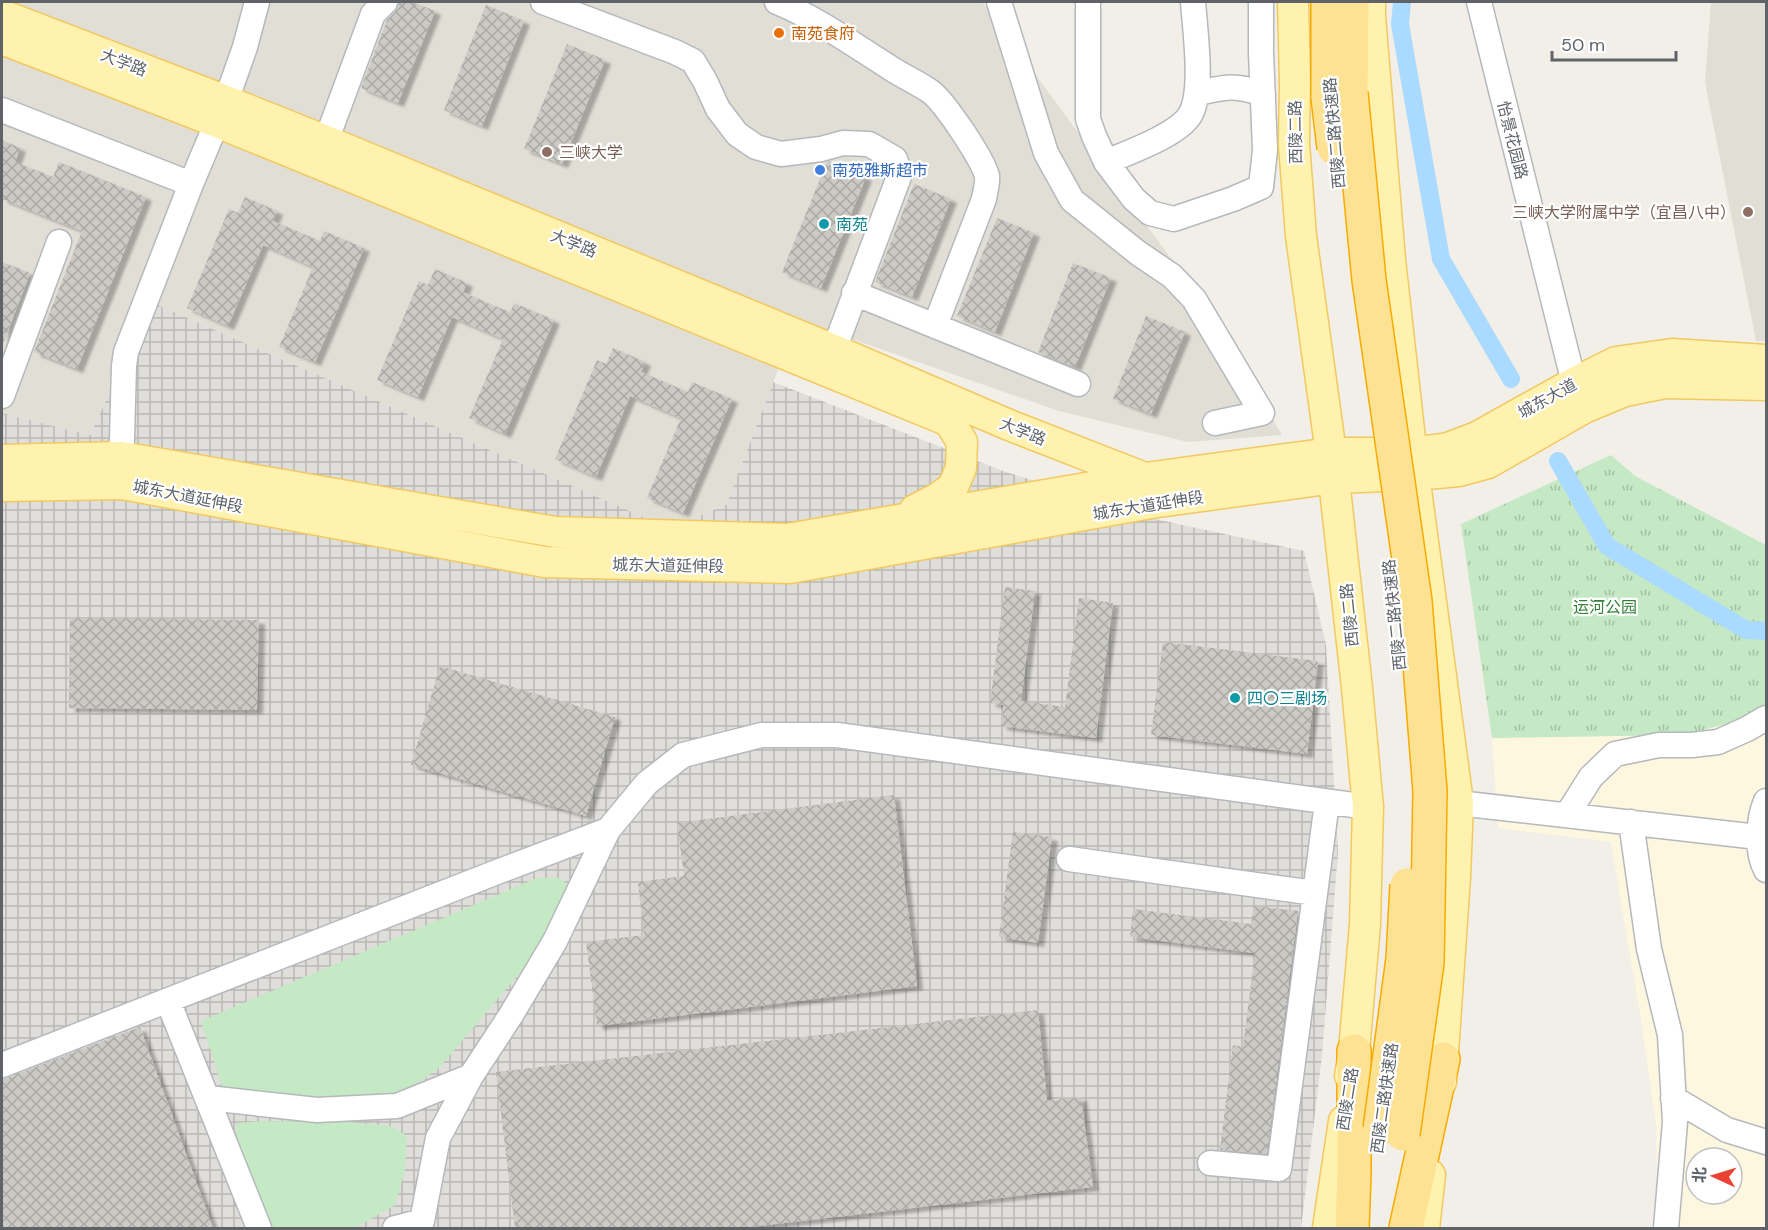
<svg xmlns="http://www.w3.org/2000/svg" width="1768" height="1230" viewBox="0 0 1768 1230" font-family="'DM Sans','Noto Sans SC',sans-serif">
<style>
.commercial{fill:#fef7e0;fill-rule:evenodd}
.industrial{fill:url(#industrial-grid)}
.education{fill:#e1ded6}
.grass{fill:#c5e8c5}
.park{fill:url(#park-tufts)}
.lines{fill:none;stroke-linecap:round;stroke-linejoin:round}
.canal{stroke:#aadaff;stroke-width:18}
.building{fill:url(#building-cross-hatch);filter:url(#shadow)}
.minor-casing{stroke:#b5b8bc;stroke-width:27}
.major-casing{stroke:#f2c960;stroke-width:33}
.highway-casing{stroke:#f9ab00;stroke-width:36}
.minor{stroke:#fff;stroke-width:24}
.major{stroke:#fff2af;stroke-width:30}
.highway{stroke:#fde293;stroke-width:33}
.highway-bridge-casing{stroke:#f9ab00;stroke-width:36;stroke-linecap:butt}
.highway-bridge{stroke:#fde293;stroke-width:33}
.food-dot{fill:#e8710a;stroke:#fff;stroke-width:2}
.education-dot{fill:#8d6e63;stroke:#fff;stroke-width:2}
.shop-dot{fill:#3f7fe0;stroke:#fff;stroke-width:2}
.culture-dot{fill:#0f9aa8;stroke:#fff;stroke-width:2}
.labels{text-anchor:middle;stroke-width:4.5;stroke-linejoin:round;paint-order:stroke}
.food-label{font-size:16px;fill:#c56008;stroke:#fff;text-anchor:start}
.street-label{font-size:16px;fill:#5f6368;stroke:#fff}
.education-label{font-size:16px;fill:#785e54;stroke:#fff;text-anchor:start}
.shop-label{font-size:16px;fill:#366cbe;stroke:#fff;text-anchor:start}
.culture-label{font-size:16px;fill:#0d838f;stroke:#fff;text-anchor:start}
.park-label{font-size:16px;fill:#348238;stroke:#fff}
</style>
<defs>
<pattern id="industrial-grid" width="8" height="8" patternUnits="userSpaceOnUse" patternTransform="scale(1.5)"><rect width="8" height="8" fill="#e0deda"/><path d="M0 4h8M4 0v8" fill="none" stroke="#b9b8b5"/></pattern>
<pattern id="park-tufts" width="24" height="20" patternUnits="userSpaceOnUse" patternTransform="scale(1.5)"><rect width="24" height="20" fill="#c5e8c5"/><path d="M3 7l-1-3M5 7V3M7 7l1-3M15 17l-1-3M17 17v-4M19 17l1-3" fill="none" stroke="#a3c0a4"/></pattern>
<pattern id="building-cross-hatch" width="8" height="8" patternUnits="userSpaceOnUse" patternTransform="scale(1.5)"><rect width="8" height="8" fill="#cccac5"/><path d="M0 0l8 8M0 8l8-8" fill="none" stroke="#a9a8a4"/></pattern>
<filter id="shadow"><feDropShadow dx="6" dy="4" stdDeviation="1.5" flood-color="#0004"/></filter>
</defs>
<rect width="100%" height="100%" fill="#f1efe8"/>
<path class="commercial" d="M1766 714V1228H1658L1656 1124 1642 1026 1611 842 1498 828 1492 738 1683 735ZM1696 1158H1732V1194H1696Z"/>
<path class="industrial" d="M151 302 669 528 726 505 773 382 1003 471 1155 519 1304 551 1326 645 1338 852 1322 1056 1301 1228H2V413L90 435Z"/>
<path class="education" d="M2 2H982L1209 310 1282 435 1188 442 1059 411 797 320 726 505 669 528 151 302 90 435 2 413Z
M1711 2H1766V341H1756L1705 82Z"/>
<path class="grass" d="M537 878H559L569 885 548 940 439 1068 395 1099 366 1101 237 1095 222 1086 201 1021Z
M261 1121 349 1122 391 1126 407 1136 405 1171 395 1205 355 1228H268L238 1155 236 1123Z"/>
<path class="park" d="M1611 455 1635 476 1766 545V714L1683 735 1492 738 1461 524Z"/>
<g class="lines">
<path class="canal" d="M1402 2 1400 24 1441 259 1511 379
M1558 461 1607 546 1746 630 1766 631"/>
</g>
<path class="building" d="M399 2H412L435 11 398 103 361 88 387 20 395 12Z
M486 5 524 21 482 126 444 110Z
M567 44 605 60 562 164 524 149Z
M2 140 20 148 15 162 53 177 59 162 146 197 77 369 34 352 82 231 2 199Z
M830 161 866 177 821 288 782 272 827 162Z
M914 184 951 199 912 297 875 282Z
M245 197 277 211 273 221 320 241 324 231 364 248 315 362 279 347 313 267 263 245 228 326 187 308 229 209 238 213Z
M997 218 1034 233 995 332 957 316Z
M2 262 30 273 3 344H2Z
M1073 263 1111 278 1075 367 1038 352Z
M435 269 467 283 463 292 492 305 510 312 514 303 554 320 505 434 469 418 503 339 452 317 418 397 377 380 419 281 428 285Z
M1146 316 1185 332 1151 414 1113 399Z
M613 348 645 362 641 372 688 392 692 382 732 399 683 513 647 498 681 418 630 396 596 477 555 459 597 360 606 364Z
M1005 587 1035 591 1021 701 1065 707 1079 598 1113 603 1096 738 1001 726 1004 705 990 703Z
M70 618 259 620 257 710 69 708Z
M1163 642 1318 661 1307 754 1151 735Z
M440 666 615 717 586 816 411 765Z
M894 795 917 986 597 1026 586 942 644 935 638 882 684 876 677 823Z
M1013 832 1052 837 1038 943 999 937Z
M1254 906 1298 911 1267 1154 1220 1150 1233 1045 1243 1047 1255 953 1130 937 1133 909 1251 924Z
M1038 1010 1047 1101 1081 1097 1093 1187 741 1228H515L496 1072Z
M140 1027 213 1228H2V1079L7 1078Z"/>
<g class="lines">
<defs>
<path id="minor" d="M543 2 675 52 693 61 705 81 718 109 737 134 756 147 781 154 821 149 843 143 869 144 895 159 900 174 834 350
M777 2C818 19 854 45 892 69 904 77 919 83 931 92 946 104 982 158 987 176 988 183 985 192 984 199L935 326
M999 2 1046 153 1072 200 1138 253 1172 276 1194 299 1262 413 1215 423
M1088 2V119L1094 136 1106 162 1134 199 1150 213 1174 219 1233 199 1261 187 1265 150 1261 52V2
M1479 2 1574 383
M1197 93C1226 87 1234 84 1263 94
M226 101 245 47 257 2
M2 110 191 184
M326 141 373 14 385 2
M1106 162C1127 153 1178 135 1190 115 1204 92 1195 30 1193 2
M854 293 1078 384
M2 396 59 242
M121 474 124 366 126 352 191 184 217 122
M1766 801C1758 819 1756 852 1766 870
M1458 803 1758 837
M1567 815 1591 777 1615 754 1659 745H1692L1718 742 1747 729 1766 718
M1631 822 1649 949 1670 1035 1675 1122 1666 1228
M1069 859 1315 893
M168 1001 259 1228
M2 1065 497 872 608 830
M208 1098 317 1110 397 1106 471 1076
M1673 1098 1727 1130 1766 1142
M1210 1163 1279 1169 1327 802
M395 1228 422 1221 438 1138 471 1076 511 1015 555 941 608 830 647 783 683 755 762 735H837L1368 807"/>
<path id="major" d="M1293 2 1295 81 1294 144 1301 236 1331 453 1357 688 1368 807 1365 924 1354 1051 1350 1076
M1370 2V16L1390 260 1414 475 1458 803 1455 877 1441 1082
M2 15 226 101 326 141 834 350 1009 425 1145 478
M2 39 217 122 949 421 962 442 961 468 953 487 938 498 915 510
M2 460 121 457 555 532 787 539 1145 478 1331 453H1412L1448 448 1477 437 1574 383 1616 362 1672 354 1766 360
M2 486 122 484 545 562 790 568 1151 503 1334 478 1414 475 1459 471 1488 463 1584 408 1625 391 1665 383 1766 385
M1328 1228 1344 1121
M1424 1228 1430 1175"/>
<path id="highway" d="M1328 2V97
M1351 93 1352 2
M1352 1228 1354 1174V1051
M1406 1228 1443 1059"/>
</defs>
<use href="#minor" class="minor-casing"/>
<use href="#major" class="major-casing"/>
<use href="#highway" class="highway-casing"/>
<use href="#minor" class="minor"/>
<use href="#major" class="major"/>
<use href="#highway" class="highway"/>
<defs>
<path id="highway-bridge" d="M1351 93 1369 280 1415 601 1430 791 1427 963 1403 1134
M1328 97 1334 148
M1380 1129 1403 959 1407 885"/>
</defs>
<use href="#highway-bridge" class="highway-bridge-casing"/>
<use href="#highway-bridge" class="highway-bridge"/>
</g>
<circle class="food-dot" cx="779" cy="33" r="6"/>
<g class="education-dot">
<circle cx="547" cy="152" r="6"/>
<circle cx="1748" cy="212" r="6"/>
</g>
<circle class="shop-dot" cx="820" cy="170" r="6"/>
<g class="culture-dot">
<circle cx="824" cy="224" r="6"/>
<circle cx="1235" cy="698" r="6"/>
</g>
<g class="labels">
<g class="food-label">
<text x="791" y="39">南苑食府</text>
</g>
<g class="street-label">
<text transform="translate(124 62) rotate(21)" y="6">大学路</text>
<text transform="translate(1295 132) rotate(-91)" y="6">西陵二路</text>
<text transform="translate(1334 133) rotate(-95)" y="6">西陵二路快速路</text>
<text transform="translate(1513 140) rotate(76)" y="6">怡景花园路</text>
<text transform="translate(574 243) rotate(22)" y="6">大学路</text>
<text transform="translate(1547 398) rotate(-29)" y="6">城东大道</text>
<text transform="translate(1023 431) rotate(22)" y="6">大学路</text>
<text transform="translate(188 496) rotate(11)" y="6">城东大道延伸段</text>
<text transform="translate(1148 505) rotate(-9)" y="6">城东大道延伸段</text>
<text transform="translate(668 565) rotate(1)" y="6">城东大道延伸段</text>
<text transform="translate(1349 615) rotate(-96)" y="6">西陵二路</text>
<text transform="translate(1394 615) rotate(-96)" y="6">西陵二路快速路</text>
<text transform="translate(1384 1098) rotate(-82)" y="6">西陵二路快速路</text>
<text transform="translate(1347 1099) rotate(-81)" y="6">西陵二路</text>
</g>
<g class="education-label">
<text x="559" y="158">三峡大学</text>
<text x="1736" y="218" text-anchor="end">三峡大学附属中学（宜昌八中）</text>
</g>
<g class="shop-label">
<text x="832" y="176">南苑雅斯超市</text>
</g>
<g class="culture-label">
<text x="836" y="230">南苑</text>
<text x="1247" y="704">四〇三剧场</text>
</g>
<g class="park-label">
<text x="1605" y="613">运河公园</text>
</g>
</g>
<rect width="1768" height="1230" fill="none" stroke="#5f6368" stroke-width="6"/>
<g transform="translate(1714 1176) rotate(274)"><circle r="28" fill="#ffffff" stroke="#bfc1c3" stroke-width="1.5"/>
<path d="M0-4.5L10 22L0 15L-10 22Z" fill="#ea4335"/>
<text y="-9" font-size="16" font-weight="bold" text-anchor="middle" fill="#5f6368">北</text>
</g>
<path d="M1552 51v9h124v-9" fill="none" stroke="#5f6368" stroke-width="3"/>
<text x="1561" y="51" font-size="18" fill="#5f6368" stroke="#ffffff" stroke-width="4.5" paint-order="stroke">50 m</text>
</svg>
